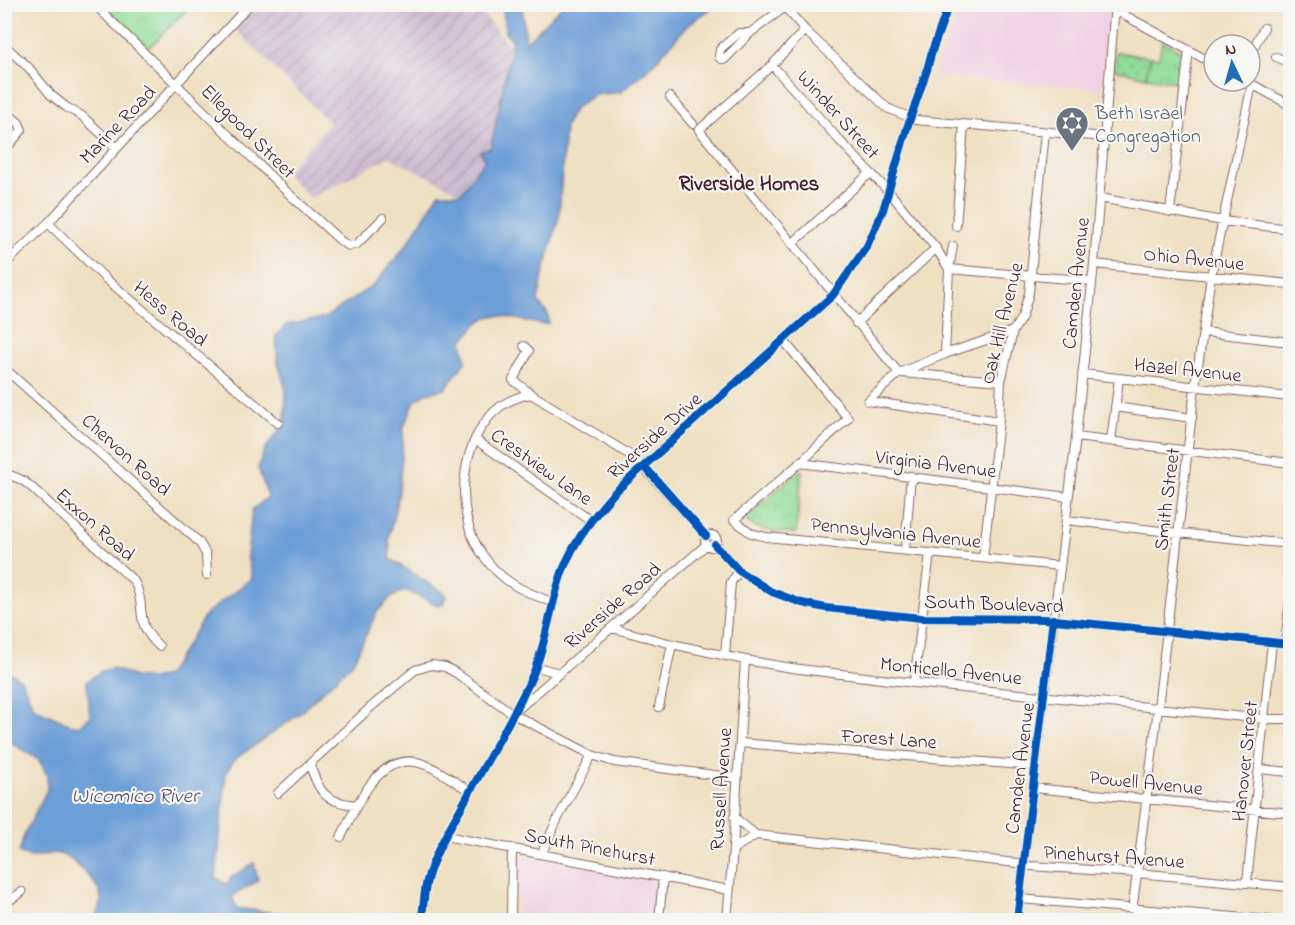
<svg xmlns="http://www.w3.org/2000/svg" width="1295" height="925" viewBox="0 0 1295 925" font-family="'Indie Flower',sans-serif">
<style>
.built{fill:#f1d0e3}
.industrial{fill:url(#industrial-furrows)}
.park{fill:url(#park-crowns);stroke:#6e7e62;stroke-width:1.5}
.garden{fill:url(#garden-dots);stroke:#6e7e62;stroke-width:1.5}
.water{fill:#6c9ed7;stroke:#5b5e81;stroke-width:1.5}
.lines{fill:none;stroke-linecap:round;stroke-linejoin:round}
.minor-casing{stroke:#846360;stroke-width:10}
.minor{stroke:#fff;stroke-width:8}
.cycleway-casing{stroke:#f6f6f2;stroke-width:11}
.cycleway{stroke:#0057b8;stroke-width:8}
.labels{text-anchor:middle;stroke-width:4.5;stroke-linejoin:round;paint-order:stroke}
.worship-label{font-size:20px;fill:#5b616d;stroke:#f6f6f2;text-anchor:start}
.street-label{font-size:20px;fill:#4a1f2b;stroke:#f6f6f2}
.neighbourhood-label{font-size:21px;font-weight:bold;fill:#4a1f2b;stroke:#f6f6f2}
.water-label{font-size:21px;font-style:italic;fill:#585270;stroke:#f6f6f2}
</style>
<defs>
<pattern id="industrial-furrows" width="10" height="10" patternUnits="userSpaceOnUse" patternTransform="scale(1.5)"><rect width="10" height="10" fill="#cebed1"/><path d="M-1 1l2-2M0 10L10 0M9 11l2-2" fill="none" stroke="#b2a3b4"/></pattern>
<pattern id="park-crowns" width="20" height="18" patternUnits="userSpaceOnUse" patternTransform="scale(1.5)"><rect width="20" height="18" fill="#91dc98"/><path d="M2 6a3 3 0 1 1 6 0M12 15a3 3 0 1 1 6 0" fill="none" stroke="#7fbc83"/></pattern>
<pattern id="garden-dots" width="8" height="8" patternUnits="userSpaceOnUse" patternTransform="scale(1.5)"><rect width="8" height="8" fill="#91dc98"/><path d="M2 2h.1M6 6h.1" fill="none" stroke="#7fbc83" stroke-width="1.8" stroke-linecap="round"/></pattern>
</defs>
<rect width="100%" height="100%" fill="#f6f6f2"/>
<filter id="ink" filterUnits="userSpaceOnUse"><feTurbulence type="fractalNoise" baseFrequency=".0167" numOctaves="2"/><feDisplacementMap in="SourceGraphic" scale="12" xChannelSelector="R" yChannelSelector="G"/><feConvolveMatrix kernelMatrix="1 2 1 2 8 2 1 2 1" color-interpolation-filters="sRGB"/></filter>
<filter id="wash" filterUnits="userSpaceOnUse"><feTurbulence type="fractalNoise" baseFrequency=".008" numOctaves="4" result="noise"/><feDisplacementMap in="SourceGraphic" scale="24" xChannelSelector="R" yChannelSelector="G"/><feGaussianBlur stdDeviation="1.35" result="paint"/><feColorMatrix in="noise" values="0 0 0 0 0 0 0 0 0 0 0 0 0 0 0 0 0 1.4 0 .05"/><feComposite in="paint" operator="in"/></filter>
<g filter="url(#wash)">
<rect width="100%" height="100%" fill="#f0e0c3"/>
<path class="built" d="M1040 5 1110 11 1102 89 933 76 961 5Z
M518 854 656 881 654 920H517Z"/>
<path class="industrial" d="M258 5H425L436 15 441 5H476L511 48 491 148 486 160 461 193 389 157 310 198 285 173 330 123 235 29Z"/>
<path class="park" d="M101 5H191L149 48Z
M1162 40 1184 53 1181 83 1146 77 1150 57 1159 58Z
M802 471 796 533C777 531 758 533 744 519L798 472Z"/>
<path class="garden" d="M1116 52 1150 57 1146 77 1114 69Z"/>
<path class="water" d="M507 5H522L526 42 563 5H717L689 24 652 65 621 92 594 95 575 108 565 126 559 217 543 275 538 302 548 314 549 324C528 326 498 308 482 320 475 325 468 335 462 342L466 361 445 389 427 393 415 401 404 426 399 492 389 537 390 559 446 594 443 605H437L405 590 390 598 377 612 353 662 299 714 234 760 226 773 216 878 227 884 232 877 254 863 258 881 232 896 236 908 314 918V920H95C99 913 103 902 100 893 95 880 73 858 60 854 46 850 38 863 19 853L24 835 47 790V775L39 760 5 739V670L21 679 34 708 69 724 79 726 90 717 87 681 102 671 112 668 135 677 151 679 167 676 206 614 252 578 247 556 252 510 268 497 258 468 265 449 285 423 286 390 278 363 276 336 286 325 324 318 375 284 408 243 439 193H461L485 160 480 151 491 148 511 48V38L505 33 503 9Z"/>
</g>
<g filter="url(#ink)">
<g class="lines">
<defs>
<path id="minor" d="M94 4 287 192 342 242 349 246 357 244 383 218
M1289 4 1290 6
M1115 10 1214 64
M805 30 772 65 699 130 899 373
M750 33H739L720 49 719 57 721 59H725L750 33 785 7 805 30 887 108 916 120 1105 137
M4 45 29 68 51 95 66 107 82 116 117 148
M1250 54 1264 28
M1276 57 1290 63
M772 65 839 140 890 193 936 248 949 269 1092 281
M1246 81 1290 105
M670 97 693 124
M4 110 19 123 22 130 4 151
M1100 198 1222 221 1290 229
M1170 212 1189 50
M48 223 106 279 278 423
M956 226 964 125
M792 244 870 173
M1094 264 1290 284
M4 265 48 223 250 4
M856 323 936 248
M1204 332 1290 342
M784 341 848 418 800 463 734 520 751 533 766 537 1060 566
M524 346 529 351 513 380 531 394
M945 354 949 269 953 246
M4 368 199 542 206 554 207 575
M901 373 1001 381
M1082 374 1290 397
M868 401 899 373 945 354 1013 331
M868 401 999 421
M1115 407 1192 418
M1076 437 1290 463
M476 440 590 520
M1111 441 1119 378
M800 463 1068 497
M4 473 20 479 29 485 134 581C148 608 132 621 159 646
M1066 520 1178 533 1290 544
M705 541a6 6 0 1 1 12 0a6 6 0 1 1-12 0Z
M715 545 739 571 772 592 802 603 826 608 921 618 1045 619 1290 644
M905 550 911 476
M983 558 999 421 1001 381 1013 331 1022 317 1029 293 1045 132
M554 603C523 591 502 583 482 554 453 514 459 437 501 406 511 399 520 396 531 394L635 458 706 536
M612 628 672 644 745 660 792 668 914 683 1264 719H1290
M1285 643 1290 600
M725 655 731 582 739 571
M536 667 560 673
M914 683 930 553
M659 707 672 644
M516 711 706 545
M740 743 1035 766
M310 765C320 794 325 802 357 805
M1259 769 1290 772
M1033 788 1290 813
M278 793 371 707 415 670 432 665 445 667 456 673 513 714 592 755 614 762 737 778
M734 817 756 835 1017 863 1030 866 1137 873 1290 887
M445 836 729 890
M341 837C355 809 376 755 416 762 435 766 453 781 470 791
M733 849 756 835
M542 853 558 818 592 755
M1247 882 1272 642
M1020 899 1270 920
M4 904 22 892
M422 920C423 907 424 893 427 880 434 854 449 829 462 806 484 766 508 726 528 685 544 653 548 619 558 585 568 549 590 520 614 493L833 295 867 246 883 210 907 128 927 70 932 51 949 4
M511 920 512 848
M659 920 663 877
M727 920 733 849 745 660
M1017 920 1076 437 1094 264 1115 4
M1131 920 1158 708 1195 387 1211 276 1252 84"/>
</defs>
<use href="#minor" class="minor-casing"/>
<use href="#minor" class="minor"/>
<defs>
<path id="cycleway" d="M644 466 706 536
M715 545 739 571 772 592 802 603 826 608 921 618 1045 619 1290 644
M422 920C423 907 424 893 427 880 434 854 449 829 462 806 484 766 508 726 528 685 544 653 548 619 558 585 568 549 590 520 614 493L833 295 867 246 883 210 907 128 927 70 932 51 949 4
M1017 920 1053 619"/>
</defs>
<use href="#cycleway" class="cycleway-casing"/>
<use href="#cycleway" class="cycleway"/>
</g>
</g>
<defs>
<symbol id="synagogue-pin" viewBox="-11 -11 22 30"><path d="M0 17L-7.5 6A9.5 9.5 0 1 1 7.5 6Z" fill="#6b7280" stroke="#f6f6f2"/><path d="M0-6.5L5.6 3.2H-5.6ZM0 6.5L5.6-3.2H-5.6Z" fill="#fff"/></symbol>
</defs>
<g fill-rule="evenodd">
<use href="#synagogue-pin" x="1053" y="104" width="38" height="52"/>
</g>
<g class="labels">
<g class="worship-label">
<text x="1095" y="119">Beth Israel<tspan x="1095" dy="23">Congregation</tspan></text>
</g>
<g class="street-label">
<text transform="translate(839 114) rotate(48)" y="7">Winder Street</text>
<text transform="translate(117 124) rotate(-46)" y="7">Marine Road</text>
<text transform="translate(249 131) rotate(45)" y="7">Ellegood Street</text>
<text transform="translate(1194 258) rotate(6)" y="7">Ohio Avenue</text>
<text transform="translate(1075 283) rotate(-84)" y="7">Camden Avenue</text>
<text transform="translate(171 313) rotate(40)" y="7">Hess Road</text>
<text transform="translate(1001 323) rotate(-76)" y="7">Oak Hill Avenue</text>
<text transform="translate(1188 369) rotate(6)" y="7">Hazel Avenue</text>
<text transform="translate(654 435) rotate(-42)" y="7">Riverside Drive</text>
<text transform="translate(127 454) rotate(42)" y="7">Chervon Road</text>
<text transform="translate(936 463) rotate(7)" y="7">Virginia Avenue</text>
<text transform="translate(542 466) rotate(35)" y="7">Crestview Lane</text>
<text transform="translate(1166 499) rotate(-83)" y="7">Smith Street</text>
<text transform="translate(96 524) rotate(42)" y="7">Exxon Road</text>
<text transform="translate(896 532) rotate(6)" y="7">Pennsylvania Avenue</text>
<text transform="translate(994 603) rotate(2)" y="7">South Boulevard</text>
<text transform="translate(612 605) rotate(-41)" y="7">Riverside Road</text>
<text transform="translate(951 670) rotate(6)" y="7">Monticello Avenue</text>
<text transform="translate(889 738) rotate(4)" y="7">Forest Lane</text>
<text transform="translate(1244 761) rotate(-84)" y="7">Hanover Street</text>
<text transform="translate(1019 768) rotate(-83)" y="7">Camden Avenue</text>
<text transform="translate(1146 782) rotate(6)" y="7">Powell Avenue</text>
<text transform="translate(720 789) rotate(-86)" y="7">Russell Avenue</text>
<text transform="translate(590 846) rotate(11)" y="7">South Pinehurst</text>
<text transform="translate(1114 856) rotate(4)" y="7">Pinehurst Avenue</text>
</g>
<g class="neighbourhood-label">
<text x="749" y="190">Riverside Homes</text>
</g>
<g class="water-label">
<text x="135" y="802">Wicomico River</text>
</g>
</g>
<rect width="1295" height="925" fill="none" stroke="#f6f6f2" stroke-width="24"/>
<g transform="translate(1232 63) rotate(355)"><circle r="28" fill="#f6f6f2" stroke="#b1a0a2" stroke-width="1.5"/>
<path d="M0-4.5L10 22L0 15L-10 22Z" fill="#1f6fb2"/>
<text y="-9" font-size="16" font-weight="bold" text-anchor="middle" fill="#4a1f2b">N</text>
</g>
</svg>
